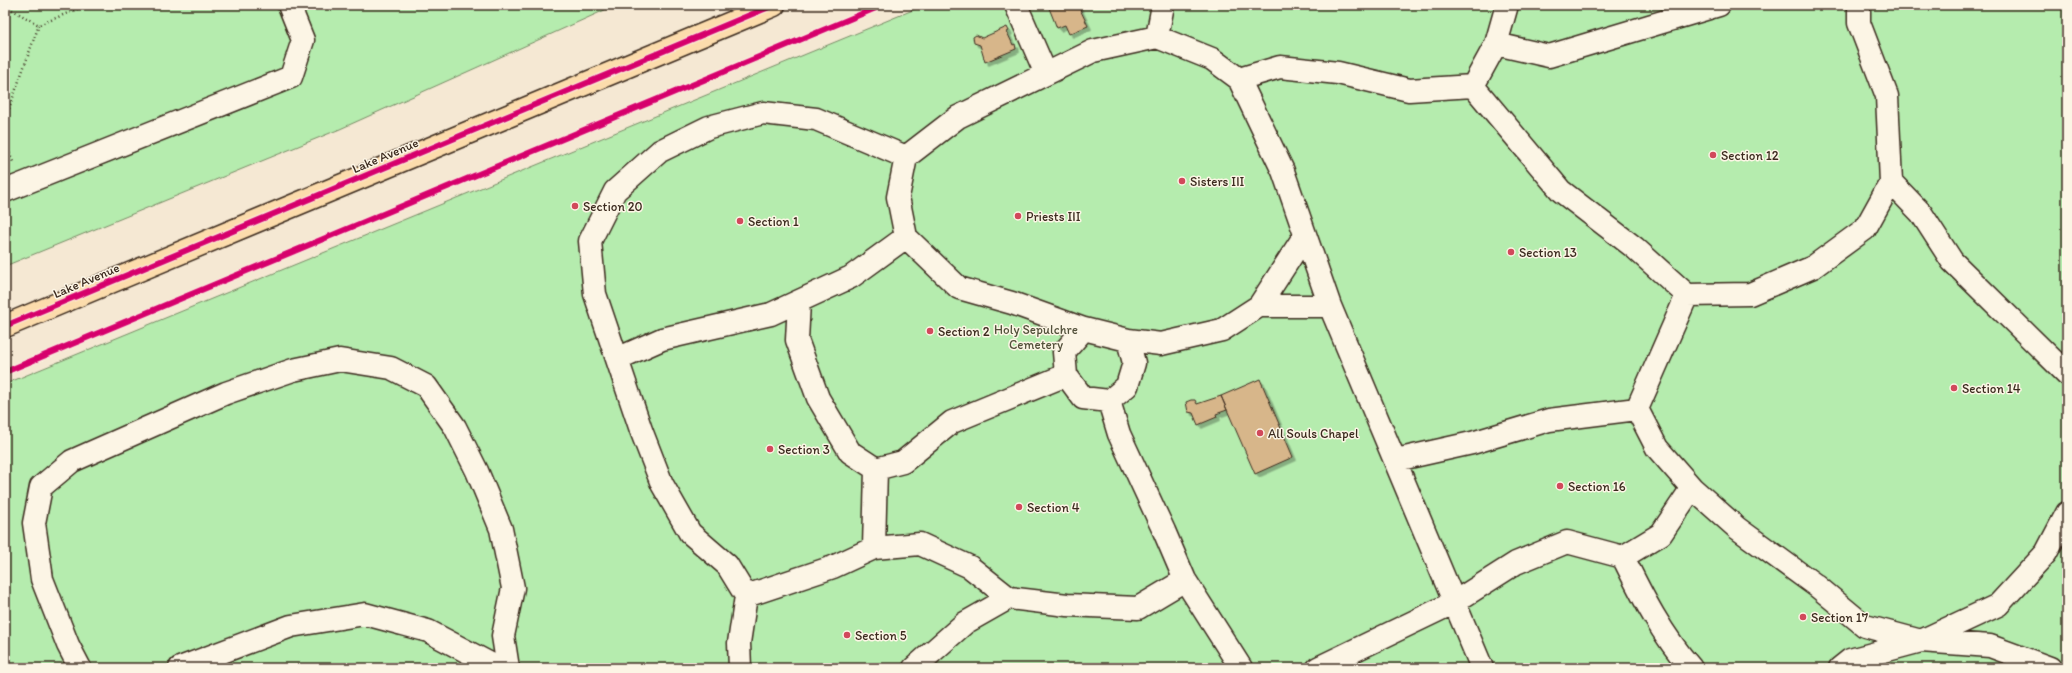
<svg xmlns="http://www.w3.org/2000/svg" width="2072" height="673" viewBox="0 0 2072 673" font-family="Itim,sans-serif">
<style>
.green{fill:#b5ecae;stroke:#788b66}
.building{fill:#d7b68a;stroke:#3b2a1e;filter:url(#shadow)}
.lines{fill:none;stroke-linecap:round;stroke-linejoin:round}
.minor-casing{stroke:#3b2a1e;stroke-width:25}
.major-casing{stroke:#3b2a1e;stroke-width:25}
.path{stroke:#3b2a1e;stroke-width:2.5;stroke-dasharray:1 3;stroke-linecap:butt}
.minor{stroke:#fcf5e5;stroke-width:22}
.major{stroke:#fcdcac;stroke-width:22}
.cycleway-casing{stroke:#fcf5e5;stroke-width:8}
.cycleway{stroke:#d6006c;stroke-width:6}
.poi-dot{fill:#d1495b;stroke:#fcf5e5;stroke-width:1.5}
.labels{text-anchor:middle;stroke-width:3;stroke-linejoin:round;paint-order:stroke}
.street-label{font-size:13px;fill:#3b2a1e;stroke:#fcf5e5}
.poi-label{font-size:13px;fill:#3b2a1e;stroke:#fcf5e5;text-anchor:start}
.park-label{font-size:13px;fill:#53513b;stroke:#fcf5e5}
</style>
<defs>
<filter id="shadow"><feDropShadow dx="3.5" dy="3.5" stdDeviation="0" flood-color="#0004"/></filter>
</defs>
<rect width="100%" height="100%" fill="#f5e8d3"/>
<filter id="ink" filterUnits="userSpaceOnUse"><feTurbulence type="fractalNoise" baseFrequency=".025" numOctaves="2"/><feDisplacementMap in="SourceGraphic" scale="8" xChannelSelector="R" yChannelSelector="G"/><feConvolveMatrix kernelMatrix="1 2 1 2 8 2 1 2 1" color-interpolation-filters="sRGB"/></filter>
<g filter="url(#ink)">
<path class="green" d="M5 5H616L340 129 5 266Z
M925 5H2067V668H5V384Z"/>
<path class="building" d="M1055 5H1078L1088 26 1069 34 1065 25 1057 28 1049 8Z
M1007 27 1009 31 1007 32 1013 45 1015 44 1016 49 985 62 980 45 974 43 973 37 976 35 982 38Z
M1260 379 1293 457 1255 474 1221 396Z
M1221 396 1227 410 1216 414 1217 417 1198 425 1193 413 1188 412 1186 402 1191 400H1195L1197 404Z"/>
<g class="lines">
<defs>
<path id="minor" d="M1016 5 1046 74
M1859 5V23L1887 96 1891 182 1865 229 1813 267 1750 294 1687 295 1637 409 1657 448 1692 488 1737 528 1818 587 1865 626 1921 641 1990 646 2050 668
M1157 37 1163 5
M1496 44 1549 56 1719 5
M1239 79 1280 67 1338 73 1409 90 1473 86 1496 44 1507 5
M1473 86 1561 191 1635 248 1687 295
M1891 182 1921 213 1952 261 2067 374
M5 191 291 77 303 40 289 5
M1305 235 1259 306 1222 330 1161 344 1128 340 1084 329 1012 303 959 288 906 237 898 197 906 157 958 117 1093 51 1157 37 1212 59 1239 79 1283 171 1330 306
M799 302 797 340 818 398 850 452 876 469 903 462 952 422 1066 375
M1259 306H1330L1482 668
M1084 329 1064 352 1066 375 1083 398 1109 401 1127 386 1134 363 1128 340
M617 359 662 339 771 314 851 277 906 237
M1109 401 1119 434 1164 531 1185 580 1241 668
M1396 460 1472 443 1549 420 1637 409
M874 548 876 469
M1623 557 1661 534 1692 488
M746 596 833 567 874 548 920 544 970 567 1009 598 1067 605 1138 608 1185 580
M80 668 68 645 42 579 34 523 41 487 72 461 226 393 293 370 340 360 391 368 426 386 455 427 477 471 501 529 513 588 503 636 508 668
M180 668 291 626 365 614 428 631 498 668
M740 668 739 643 746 596 727 565 690 533 662 484 641 430 595 294 590 241 615 191 660 151 709 127 763 113 816 119 906 157
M914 668 965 623 1009 598
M1318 668 1453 603 1516 563 1567 542 1623 557C1642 596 1662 635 1691 668
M1840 668 1850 660 1921 641 1998 605 2046 553 2067 513"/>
<path id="major" d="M5 326 774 5"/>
</defs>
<use href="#minor" class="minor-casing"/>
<use href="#major" class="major-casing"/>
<path class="path" d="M5 6 39 25 87 5
M5 120 39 25
M5 142 13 162"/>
<use href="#minor" class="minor"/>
<use href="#major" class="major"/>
<defs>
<path id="cycleway" d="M5 326 774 5
M5 372 883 5"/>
</defs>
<use href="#cycleway" class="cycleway-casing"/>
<use href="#cycleway" class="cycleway"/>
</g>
</g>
<g class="poi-dot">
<circle cx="1713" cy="155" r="4"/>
<circle cx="1182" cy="181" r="4"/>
<circle cx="575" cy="206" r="4"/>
<circle cx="1018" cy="216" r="4"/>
<circle cx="740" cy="221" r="4"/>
<circle cx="1511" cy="252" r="4"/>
<circle cx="930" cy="331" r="4"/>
<circle cx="1954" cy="388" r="4"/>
<circle cx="1260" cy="433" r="4"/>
<circle cx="770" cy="449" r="4"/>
<circle cx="1560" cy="486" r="4"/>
<circle cx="1019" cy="507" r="4"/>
<circle cx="1803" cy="617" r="4"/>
<circle cx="847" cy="635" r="4"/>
</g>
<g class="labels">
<g class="street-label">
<text transform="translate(385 155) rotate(-23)" y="5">Lake Avenue</text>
<text transform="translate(86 280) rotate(-23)" y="5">Lake Avenue</text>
</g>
<g class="poi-label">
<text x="1721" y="160">Section 12</text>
<text x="1190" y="186">Sisters III</text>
<text x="583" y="211">Section 20</text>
<text x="1026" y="221">Priests III</text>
<text x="748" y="226">Section 1</text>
<text x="1519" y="257">Section 13</text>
<text x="938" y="336">Section 2</text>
<text x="1962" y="393">Section 14</text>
<text x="1268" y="438">All Souls Chapel</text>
<text x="778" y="454">Section 3</text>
<text x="1568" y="491">Section 16</text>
<text x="1027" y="512">Section 4</text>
<text x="1811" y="622">Section 17</text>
<text x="855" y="640">Section 5</text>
</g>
<g class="park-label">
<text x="1036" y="334">Holy Sepulchre<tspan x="1036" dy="15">Cemetery</tspan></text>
</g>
</g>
<rect width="2072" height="673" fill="none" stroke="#fcf5e5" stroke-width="20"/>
<rect x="10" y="10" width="2052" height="653" fill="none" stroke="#3b2a1e" stroke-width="1.5" filter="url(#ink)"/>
</svg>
